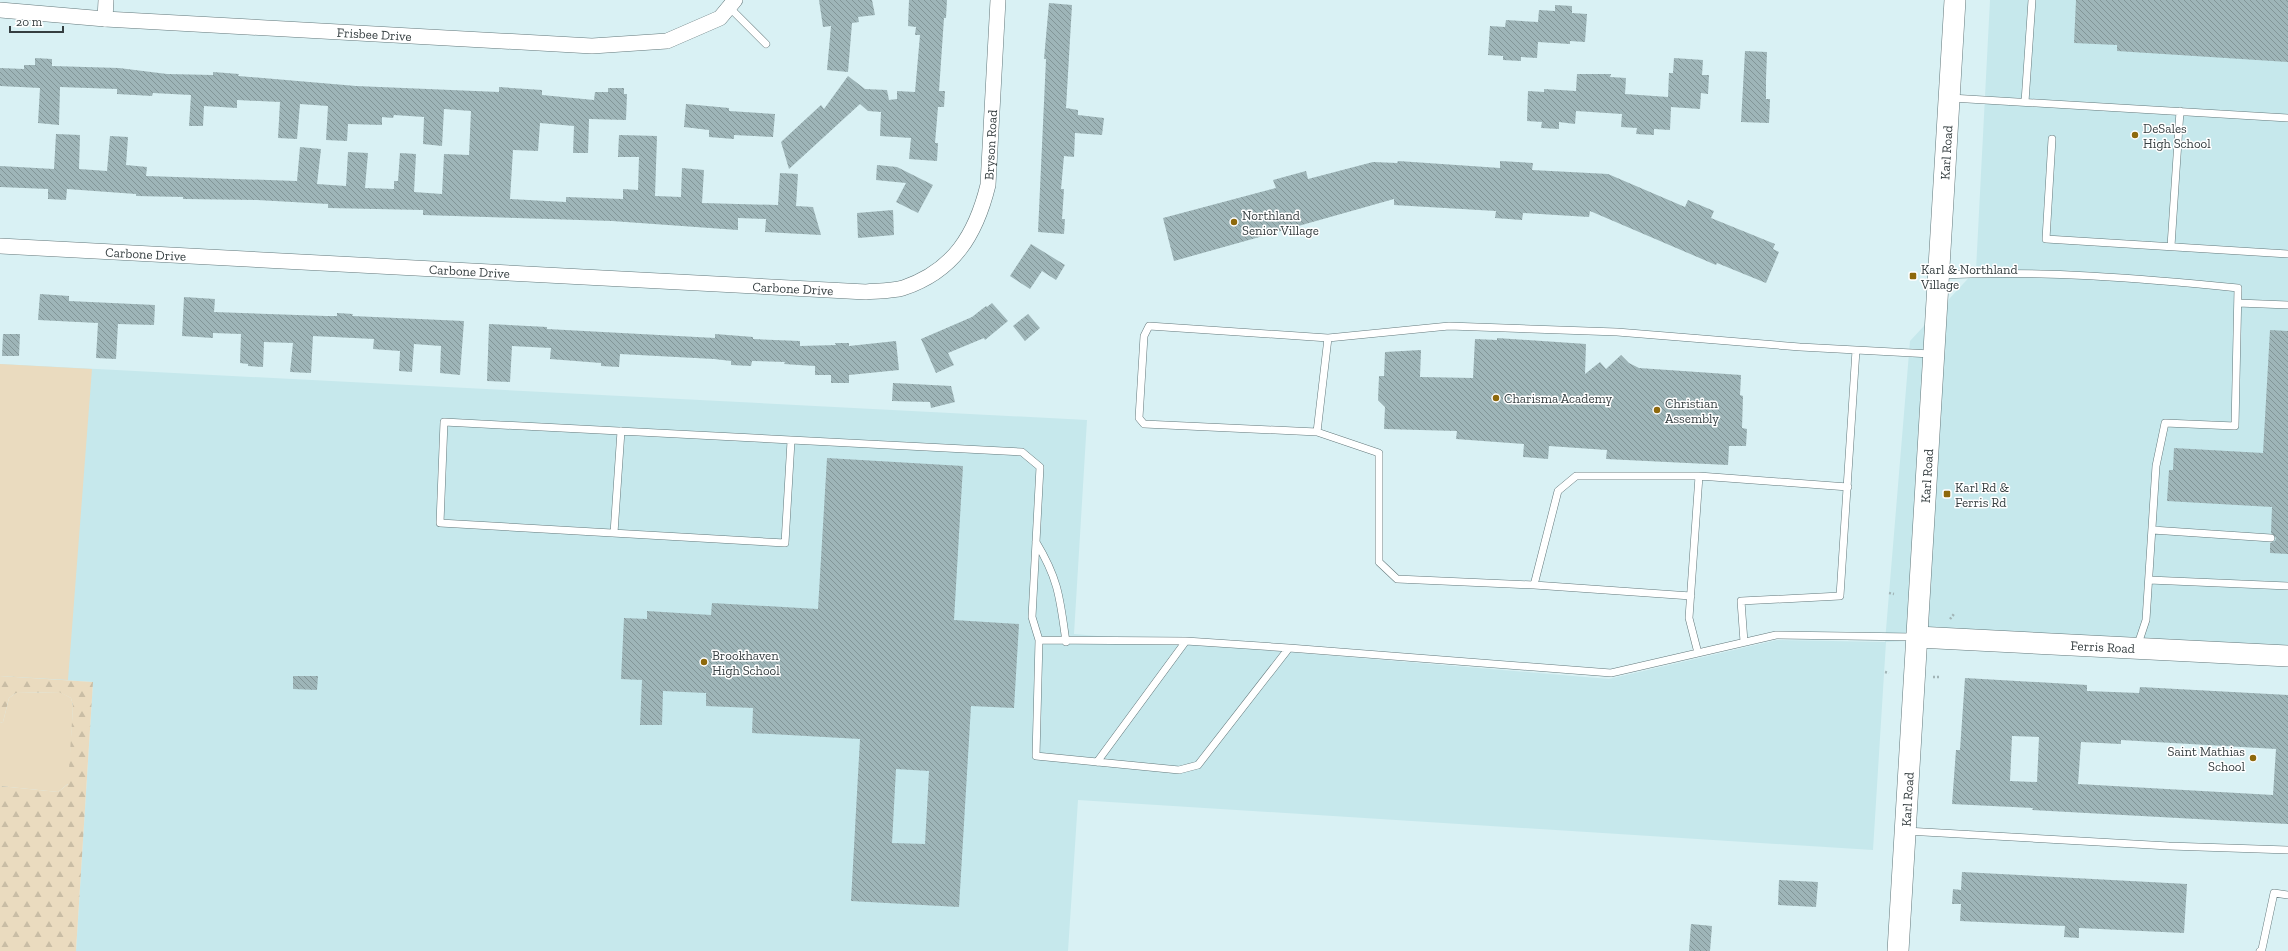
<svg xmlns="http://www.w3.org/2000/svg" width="2288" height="951" viewBox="0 0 2288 951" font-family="'Zilla Slab',serif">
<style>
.built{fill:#c6e8ec}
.grass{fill:#eadbbf}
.forest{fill:url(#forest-firs)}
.building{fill:url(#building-back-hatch);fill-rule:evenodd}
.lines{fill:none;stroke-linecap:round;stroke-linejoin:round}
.lane-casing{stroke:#63787b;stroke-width:8}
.street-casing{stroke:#63787b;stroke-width:16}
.secondary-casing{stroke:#63787b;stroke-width:22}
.path{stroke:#a2b5b7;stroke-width:2.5;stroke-dasharray:2 2;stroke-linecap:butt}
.lane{stroke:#fff;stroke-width:7}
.street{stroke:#fff;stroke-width:15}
.secondary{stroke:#fff;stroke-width:21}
.poi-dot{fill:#8e690c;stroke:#fff;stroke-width:1.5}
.labels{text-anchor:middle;stroke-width:3;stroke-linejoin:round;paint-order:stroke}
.street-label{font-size:13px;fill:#353e40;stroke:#fff}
.poi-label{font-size:13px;fill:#353e40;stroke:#fff;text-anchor:start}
</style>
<defs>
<pattern id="forest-firs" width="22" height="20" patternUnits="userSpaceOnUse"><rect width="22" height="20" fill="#eadbbf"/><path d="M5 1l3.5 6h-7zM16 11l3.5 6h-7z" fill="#c9bda5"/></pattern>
<pattern id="building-back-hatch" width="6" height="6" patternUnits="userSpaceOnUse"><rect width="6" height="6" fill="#9eb5b8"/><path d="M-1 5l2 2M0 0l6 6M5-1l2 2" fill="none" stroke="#829597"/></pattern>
</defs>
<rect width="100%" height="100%" fill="#d9f1f4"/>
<path class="built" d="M1990 0H2288V655L1950 639 1886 642 1873 850 1078 800 1068 951H76L93 682 0 676V364L1087 420 1074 634 1609 679 1777 640 1885 642 1910 341 1976 270Z"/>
<path class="grass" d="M0 364 92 369 68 680 0 676Z
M60 692 71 698 73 706 69 783 58 792 0 786V723L3 722 9 698 16 693Z"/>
<path class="forest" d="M0 676 93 682 76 951H0V786L58 792 68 784 73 706 71 698 59 692 16 693 9 698 3 722 0 723Z"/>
<path class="building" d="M819 0H872L875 15 858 17 859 22 852 23 848 72 827 70 831 26 823 27Z
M909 0H947L946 18H944L939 91H945L944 107H938L935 143H938L937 161 909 159 911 138 880 136 881 112 868 111 860 104 789 169 781 142 821 105 824 109 848 76 865 89 887 90 889 100 897 99V91L915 92 920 35H915L916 27 908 26Z
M2076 0H2288V62L2117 51V45L2074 43Z
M1049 3 1072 5 1066 108 1078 110V115L1104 118 1102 135 1075 133 1074 157 1064 156 1061 189H1064L1062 219H1065L1064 234 1038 232 1046 59H1044Z
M1555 5 1572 6V13L1587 14 1585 42 1570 41V44L1538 42 1537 58 1521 57V61L1503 60V56L1488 55 1490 26 1505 27 1506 20 1538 22 1539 10 1555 11Z
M1745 51 1767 52 1766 80V99H1770L1769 123 1741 122Z
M35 58 52 59V66L119 68 167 74 213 75V72L239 74 238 76 356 86 499 92V87L542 90V95L594 100 595 92H608V88H624V94H627L626 120 589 119 588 153H573L574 126 540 123 538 151 513 150 510 199 566 202V197L623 199V189L638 190 639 157H618L619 135 657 136 655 196 681 197 682 168 704 170 702 203 778 205 780 173 798 174 796 206 813 207 821 235 765 232 766 219 738 218V230L612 221 423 215V210L328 208V204L257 200 183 199V197L136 196V194L67 189 66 200 48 199V189L0 187V166L54 169 56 134 80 135 79 169 107 171 110 136 128 137 126 165 147 167 146 176 297 181 300 147 321 149 317 184 346 186 348 152 368 153 365 188 394 189V181H398L400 153 416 154 414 192 442 194 444 154 469 155 471 111 444 109 442 146 423 144 424 117 394 115 393 118 382 117V125L348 124 347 141 326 140 328 106 300 104 297 139 278 138 280 102 237 100V108L204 106 203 126H189L191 95 153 93 152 96 117 94V89L60 87 59 125 38 123 40 88 0 86V68L24 69V65H35Z
M1674 58 1703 60 1702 75H1709L1708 94 1701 93 1700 109 1671 107 1670 130 1654 129V135L1636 134 1637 128 1621 127 1622 114 1576 111 1575 124 1559 122V129L1541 128 1542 122 1527 121 1528 91 1544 92V89L1576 91 1577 74H1611L1610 77 1626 78 1625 94 1668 97 1669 73H1673Z
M686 104 729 108V111L775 114 773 137 734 135V139L709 137V130L684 127Z
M1398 161 1500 168V161L1533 163 1532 170 1608 174 1685 207 1688 200 1714 211 1711 218 1775 244 1773 249 1779 252 1766 283 1717 263 1716 265 1590 211 1589 217 1523 213 1522 220 1495 218 1496 211 1394 205V199L1174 261 1163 218 1276 188 1273 180 1306 171 1308 179 1373 162 1397 163Z
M877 165 897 167 933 185 918 213 896 202 906 183 876 180Z
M893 210 894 235 858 238 857 213Z
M1031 244 1065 265 1056 280 1042 271 1030 289 1010 276Z
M40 294 69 296V301L155 305 154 325 118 324 116 359 96 358 98 323 38 320Z
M184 297 215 299 214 312 326 316H337V313L353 314 352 316 464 321 460 375 440 373 441 346 414 344 412 372 399 371 400 351 373 349 374 339 313 336 311 373 290 372 293 343 264 342 263 367 248 366V364L240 363 241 334 213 333V338L182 336Z
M992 303 1008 321 985 340 984 338 948 353 954 365 936 373 921 339 972 317 986 306 987 307Z
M1028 314 1040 328 1025 341 1013 326Z
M489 324 547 327V329L715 338V334L753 337V339L800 341V346L836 345 835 343H849V346L896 341 899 370 849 375V383H831V375H815V366L784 364 785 362 752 361 751 366 731 365V361L714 359 620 354 619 367 601 366V363L550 359 551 348 512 346 510 382 487 381Z
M2270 330 2288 331V554L2270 553V543L2275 541 2276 538 2271 533 2272 507 2167 501 2169 470H2173L2174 448 2263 453Z
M3 334H20L19 356H2Z
M1497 338 1586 344 1585 374 1600 362 1606 369 1621 355 1629 363 1639 368 1741 375 1740 395 1743 396 1742 428 1747 429 1746 446H1729L1728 465 1606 459 1607 450 1549 446 1548 459 1523 457 1524 444 1456 439 1457 431 1384 429 1385 407 1378 400 1379 376H1384L1385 352 1421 350 1420 377 1473 378 1475 339 1497 340Z
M893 383 951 386 955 402 931 408 930 402 892 401Z
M827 458 963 466 954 620 1019 624 1014 708 971 706 959 907 851 901 860 739 752 733 753 708 706 706V693L663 691 662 725H640L642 680 621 679 624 618 647 619V611L711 615 712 603 818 609ZM896 769 929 771 925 844 892 843Z
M293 676H318L317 690 293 689Z
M1965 678 2087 685V691L2139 693 2140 687 2288 695V824L2032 810 2033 808 1952 804 1956 750H1960ZM2012 736 2039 737 2037 782 2010 781ZM2121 740 2276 749 2273 795 2078 784 2081 742 2121 744Z
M1962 872 2187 884 2184 933 2079 928V938L2064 937 2065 926 1960 921 1961 904H1952L1953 889 1961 890Z
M1779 880 1818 882 1816 907 1778 905Z
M1691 924 1712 926 1710 951H1689Z"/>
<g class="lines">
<defs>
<path id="lane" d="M729 7 766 44
M1951 98 2288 118
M2025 102 2032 0
M2052 139 2046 239 2288 254
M2171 246 2180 111
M1940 275C2039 270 2140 278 2238 288L2235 426 2165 423 2156 466 2146 620 2137 647
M2238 303 2288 305
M1317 432 1144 424 1139 418 1144 336 1149 326 1328 338
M791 441 785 543 440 523 444 422 1022 452 1040 467 1032 617 1039 640 1036 756 1179 770 1198 765 1289 648 1611 673 1776 635 1914 637
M1699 476 1848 487
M2152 530 2271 538
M614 533 621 431
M1036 542C1059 580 1060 599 1066 642
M2149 580 2288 586
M1534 585 1691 596
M1039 640 1186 641
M1744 642 1741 601 1840 596 1856 350
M1698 653 1689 618 1699 476H1576L1558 491 1534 585 1397 579 1379 562V453L1317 432 1328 338 1449 326 1617 332 1800 347 1931 354
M1097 762 1186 641 1289 648
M1906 831 2169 846 2288 850
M2260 951 2262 949 2274 893 2288 895"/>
<g id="street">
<path id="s1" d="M0 10 105 19 592 46 667 41 720 18 735 0"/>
<path d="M105 19 106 0"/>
<path id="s2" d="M0 246 866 292C878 291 892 291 903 288 954 271 976 234 988 185L998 0"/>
</g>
<g id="secondary">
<path id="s3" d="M1917 637 2288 656"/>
<path id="s4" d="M1898 951 1955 0"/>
</g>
</defs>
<use href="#lane" class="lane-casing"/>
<use href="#street" class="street-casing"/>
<use href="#secondary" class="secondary-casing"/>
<path class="path" d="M1889 593 1894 594
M1950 619 1954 614
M1885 672 1889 673
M1933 677H1939"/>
<use href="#lane" class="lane"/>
<use href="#street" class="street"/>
<use href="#secondary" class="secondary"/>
</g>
<g class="poi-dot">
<circle cx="2135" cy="135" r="4"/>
<circle cx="1234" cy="222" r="4"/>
<rect x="1909" y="272" width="8" height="8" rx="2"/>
<circle cx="1496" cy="398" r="4"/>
<circle cx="1657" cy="410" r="4"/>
<rect x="1943" y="490" width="8" height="8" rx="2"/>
<circle cx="704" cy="662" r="4"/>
<circle cx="2253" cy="758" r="4"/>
</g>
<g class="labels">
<g class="street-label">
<text dy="5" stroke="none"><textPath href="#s1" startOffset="375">Frisbee Drive</textPath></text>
<text dy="5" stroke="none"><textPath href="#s2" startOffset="1085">Bryson Road</textPath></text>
<text dy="5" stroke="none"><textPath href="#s4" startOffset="800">Karl Road</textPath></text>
<text dy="5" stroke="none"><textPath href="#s2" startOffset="146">Carbone Drive</textPath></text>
<text dy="5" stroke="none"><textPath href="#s2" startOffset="470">Carbone Drive</textPath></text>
<text dy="5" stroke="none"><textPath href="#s2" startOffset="794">Carbone Drive</textPath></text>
<text dy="5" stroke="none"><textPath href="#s4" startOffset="476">Karl Road</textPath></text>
<text dy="5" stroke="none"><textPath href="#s3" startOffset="186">Ferris Road</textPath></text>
<text dy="5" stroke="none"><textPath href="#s4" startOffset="152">Karl Road</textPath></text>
</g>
<g class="poi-label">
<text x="2143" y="133">DeSales<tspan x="2143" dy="15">High School</tspan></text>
<text x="1242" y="220">Northland<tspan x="1242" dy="15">Senior Village</tspan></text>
<text x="1921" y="274">Karl &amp; Northland<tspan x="1921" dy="15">Village</tspan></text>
<text x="1504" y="403">Charisma Academy</text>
<text x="1665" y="408">Christian<tspan x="1665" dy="15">Assembly</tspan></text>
<text x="1955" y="492">Karl Rd &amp;<tspan x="1955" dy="15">Ferris Rd</tspan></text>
<text x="712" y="660">Brookhaven<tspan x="712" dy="15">High School</tspan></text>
<text x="2245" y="756" text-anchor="end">Saint Mathias<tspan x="2245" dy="15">School</tspan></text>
</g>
</g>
<path d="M10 26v6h53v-6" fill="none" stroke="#353e40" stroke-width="2"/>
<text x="16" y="26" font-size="12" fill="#353e40" stroke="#ffffff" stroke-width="3" paint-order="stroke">20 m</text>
</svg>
